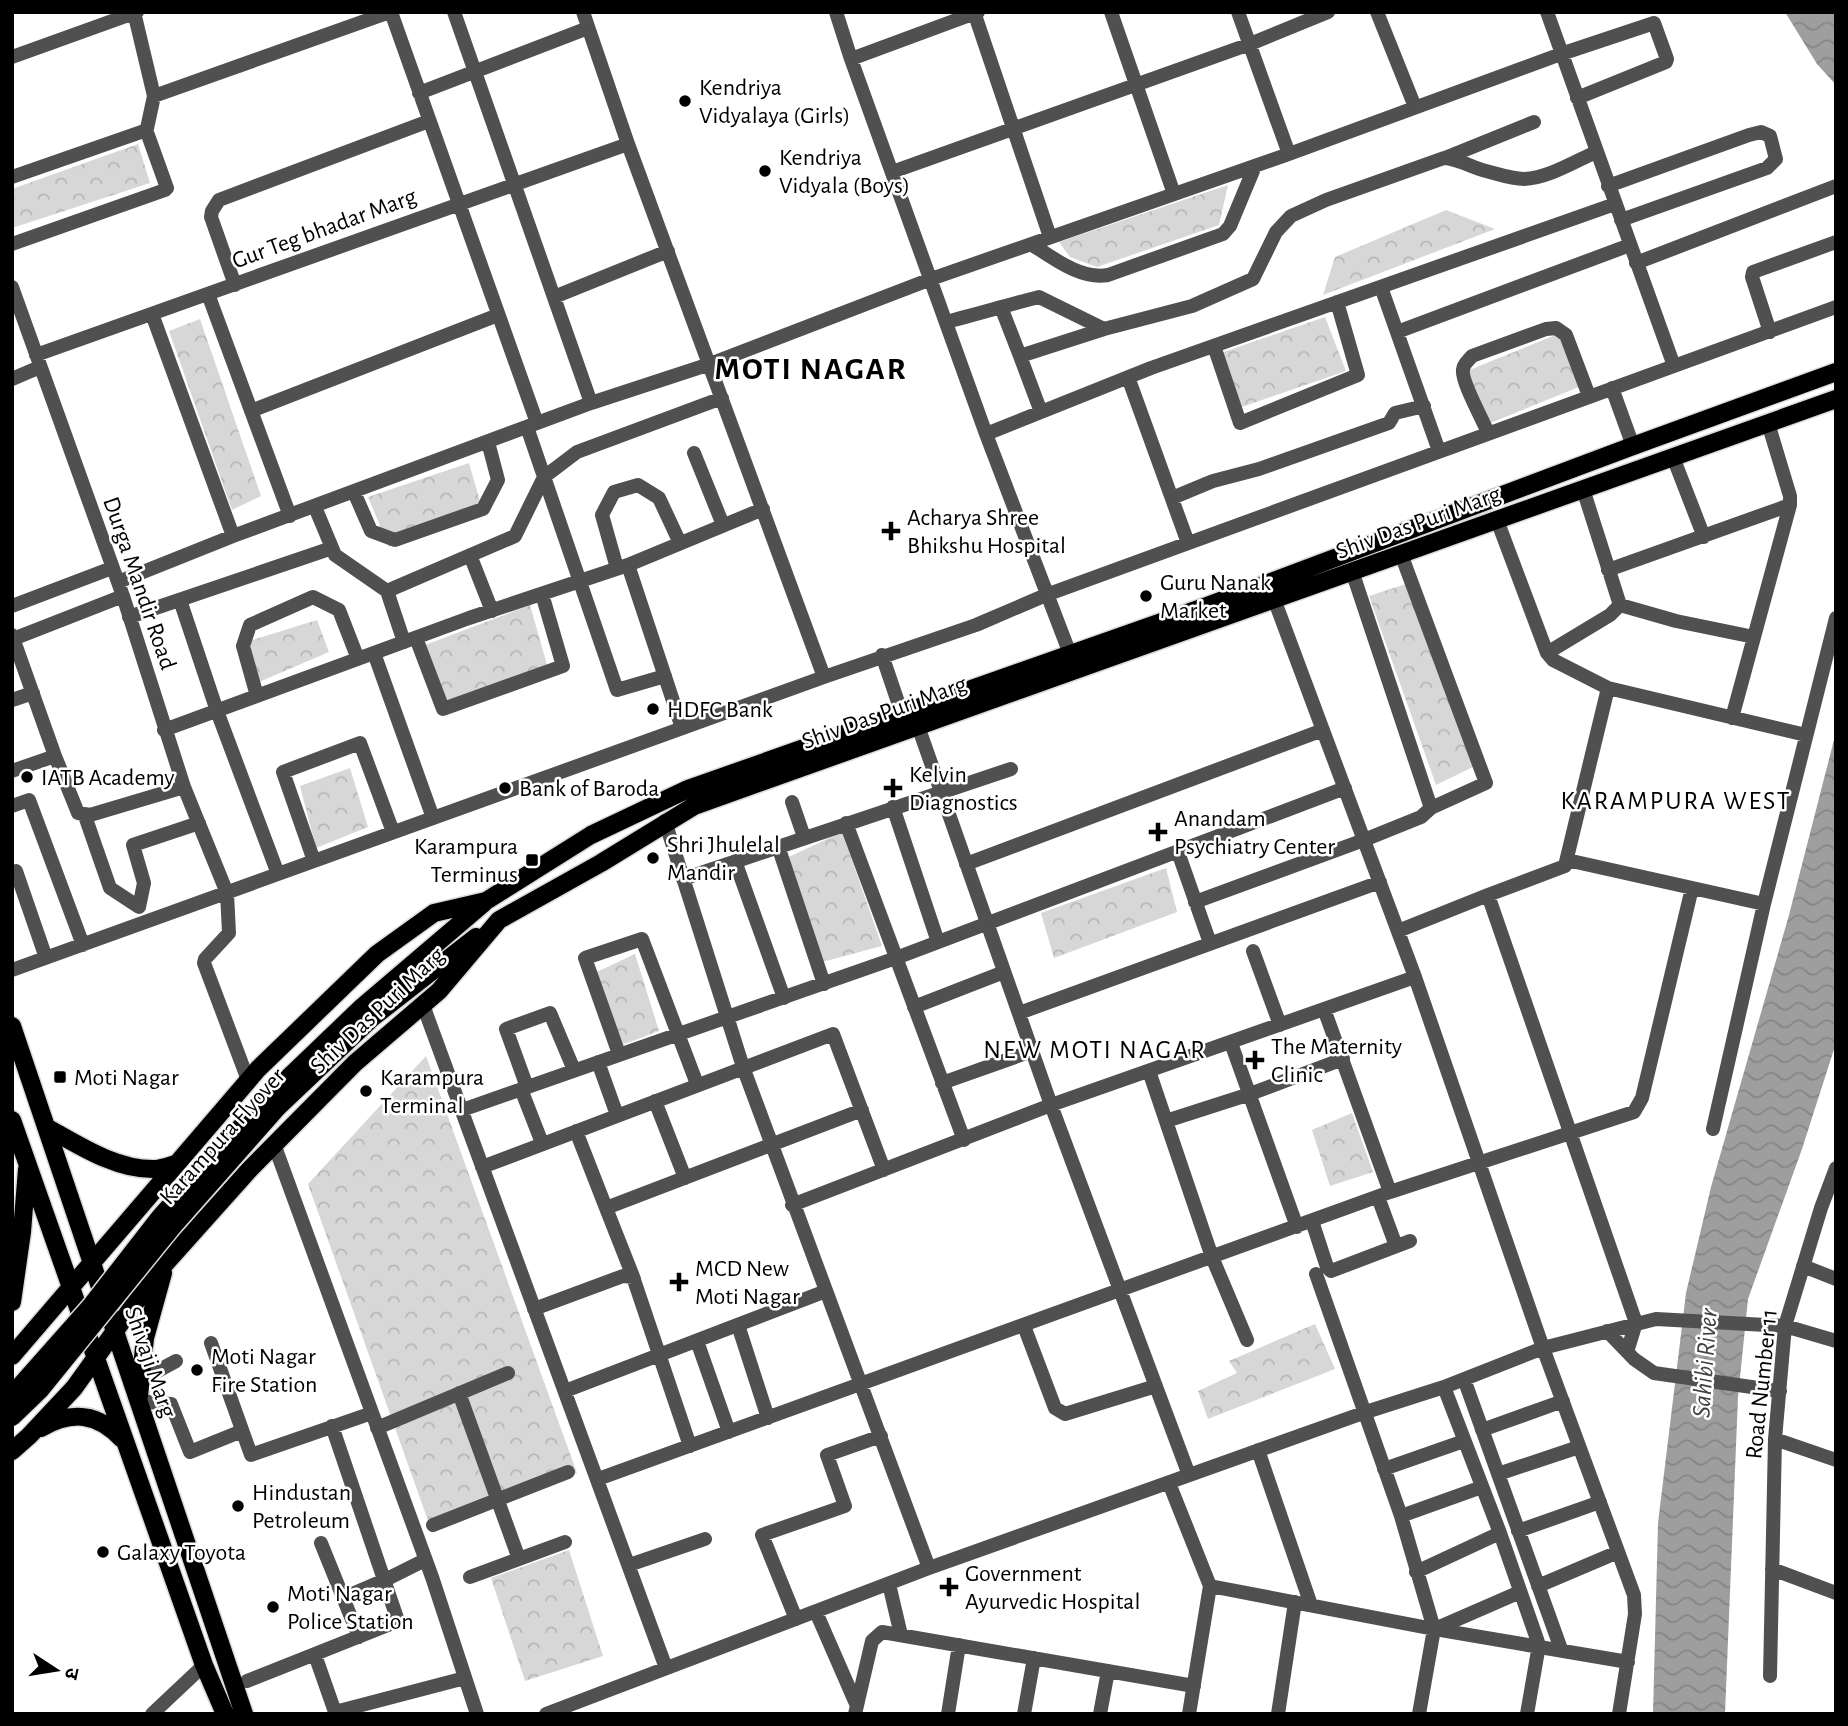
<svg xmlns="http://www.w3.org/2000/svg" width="1848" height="1726" viewBox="0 0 1848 1726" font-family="'Alegreya Sans','Noto Sans Devanagari',sans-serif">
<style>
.forest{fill:url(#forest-crowns)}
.water{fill:url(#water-waves)}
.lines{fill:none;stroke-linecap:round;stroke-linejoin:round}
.major-casing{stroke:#dbdbdb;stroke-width:21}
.minor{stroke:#505050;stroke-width:14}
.major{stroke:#000;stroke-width:18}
.major-bridge-casing{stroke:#dbdbdb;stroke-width:21;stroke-linecap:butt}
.major-bridge{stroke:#000;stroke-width:18}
.poi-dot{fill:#000;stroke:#fff;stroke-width:2.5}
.labels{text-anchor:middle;stroke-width:5;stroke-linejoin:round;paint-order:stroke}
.poi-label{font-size:24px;fill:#000;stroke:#fff;text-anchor:start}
.street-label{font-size:24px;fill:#000;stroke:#fff}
.neighbourhood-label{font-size:26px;letter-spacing:2px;fill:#000;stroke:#fff}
.water-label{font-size:26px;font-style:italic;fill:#3f3f3f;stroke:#fff}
.district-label{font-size:32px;font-weight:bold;letter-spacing:2px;fill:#000;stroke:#fff}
</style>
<defs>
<pattern id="forest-crowns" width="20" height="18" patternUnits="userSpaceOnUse" patternTransform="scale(1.75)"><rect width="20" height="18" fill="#d7d7d7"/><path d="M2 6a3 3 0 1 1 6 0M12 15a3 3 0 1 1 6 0" fill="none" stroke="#b7b7b7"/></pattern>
<pattern id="water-waves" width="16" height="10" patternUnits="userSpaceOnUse" patternTransform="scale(1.75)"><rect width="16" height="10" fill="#9e9e9e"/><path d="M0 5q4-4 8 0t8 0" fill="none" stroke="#868686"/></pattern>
</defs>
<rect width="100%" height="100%" fill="#fff"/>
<path class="forest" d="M138 144 150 183 12 228V189Z
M1228 185 1219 225 1097 267 1070 257 1059 242Z
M1446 210 1495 229 1323 295 1335 257Z
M1325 317 1346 371 1236 409 1212 356Z
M200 319 261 496 232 510 169 331Z
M1558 334 1579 387 1488 424 1467 371Z
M469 463 482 508 389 547 368 497Z
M1415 581 1481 763 1436 785 1369 596Z
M530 605 547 665 446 705 420 647Z
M317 620 329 652 259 682 249 641Z
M350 768 368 827 316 848 300 786Z
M842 832 882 946 811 965 778 862Z
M1166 868 1177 912 1054 958 1041 913Z
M635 954 659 1031 611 1049 586 977Z
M426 1056 577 1473 431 1529 308 1184Z
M1352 1113 1373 1172 1330 1186 1312 1130Z
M1315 1324 1335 1369 1208 1419 1198 1391 1237 1373 1229 1361Z
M569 1550 603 1656 525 1681 491 1578Z"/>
<path class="water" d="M1785 12H1836V85L1817 64Z
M1836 732V1043L1802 1149 1748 1299 1738 1397 1725 1714H1653L1658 1523 1686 1293 1711 1187 1789 915Z"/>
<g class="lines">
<defs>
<path id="major" d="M12 1026 244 1714
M265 1100 362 1007 484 903
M277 1108 372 1018 476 937
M12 1120 204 1665 225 1714
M48 1128C80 1146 117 1170 155 1169 161 1169 169 1166 176 1164
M12 1302 22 1232 27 1169
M12 1356 258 1069 377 954 434 913 486 901 591 835 688 789 1207 606 1633 446 1836 372
M139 1396 145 1338 163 1273
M41 1428C72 1410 98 1413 122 1439
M12 1451 29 1436 74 1388 156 1274 250 1169 355 1063 439 991 499 920 601 863 694 806 1836 399"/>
</defs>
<use href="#major" class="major-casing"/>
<path class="minor" d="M134 12 154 96 146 133
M391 12 537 423
M454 12 591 403
M836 12 851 59 986 434 1070 654
M974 12 1050 237
M1111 12 1174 194
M1238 12 1289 154
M1377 12 1415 107
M12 57 137 12
M851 59 978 12
M419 93 588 28
M154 96 390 12
M1445 158 1534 122
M892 172 1250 44 1328 12
M12 177 144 131 148 135 167 188 165 190 12 244
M1608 186 1749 135 1761 132 1770 136 1776 159 1767 168 1621 220
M1031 244C1053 258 1081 280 1108 275L1223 234 1230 226 1255 166
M1636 263 1836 186
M235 285 211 217 212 211 219 200 429 121
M12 287 123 596 184 787 227 893 229 933 205 959 204 963 248 1080
M1381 287 1439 451
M208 294 290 516
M554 297 668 251
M152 314 233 536
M946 322C977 314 1008 305 1039 297L1104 329 1020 356 1001 307
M1104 329 1192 306 1253 279 1276 232 1291 216 1326 200 1444 158C1459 159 1471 167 1486 171 1498 174 1511 179 1524 179 1548 178 1574 162 1596 152
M1397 332 1630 245
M1770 332 1752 277 1753 272 1836 242
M1214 346 1240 423 1358 375 1337 302
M36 355 628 144
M1020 356 1041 412
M1674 366 1836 307
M1128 377 1188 543
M12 379 40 367
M1612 388 1633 446
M251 411 498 315
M527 427 617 690 665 676
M1488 433C1483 420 1461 381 1463 370 1463 364 1469 360 1472 356L1546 329 1556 328 1566 335 1589 396
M986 434 1151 368 1615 204
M694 453 723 525
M1673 457 1704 537
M1583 489 1620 605
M354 492 371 531 395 540 483 509 498 480 488 442
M1172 498 1213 481 1259 469 1389 423 1395 413 1424 406
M315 507 335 555 387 591 515 536 544 477 577 452 722 398
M1497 520 1547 653 1553 660 1608 688 1806 735
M1401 554 1486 783 1431 808
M470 555 492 611
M628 565 682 728
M617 568 602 515 614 492 638 485 659 498 680 543
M1608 570 1790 505
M118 582 233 536 591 403 710 364 931 279 1289 154 1561 54 1654 23 1667 59 1666 62 1577 98
M387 591 404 642
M1274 599 1415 977 1543 1348 1634 1595 1635 1614 1619 1714
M180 600 217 711 278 874
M1620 605 1676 621 1754 637
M12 606 112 568
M129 617 332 548
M12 635 55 756 78 813 90 815 184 787
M416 638 443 709 563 666 542 594
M13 639 123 596
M374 653 433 818
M1547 653 1610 615 1620 605
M882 655 902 714
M824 677 976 625 1046 595 1674 366 1547 12
M257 696 243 646 250 625 313 597 339 610 358 659
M12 700 33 693
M1732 718 1790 505V496L1768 423
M918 726 1051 1105 1189 1475
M164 730 469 618 628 565 763 509
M12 771 55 756
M792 802 804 837
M12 806 29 800 83 945
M893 807 938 942
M85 816 110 888 139 907 144 883 133 845 199 823
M665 821 743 1067 929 1568
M846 823 964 1140
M778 846 824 984
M1178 852 1210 943
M1567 860 1764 904
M314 861 283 772 360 743 393 832
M735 861 784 998
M966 864 1323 730
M16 871 46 958
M683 879 1011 769
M1488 895 1565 866 1608 688
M1195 902 1364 840 1421 817 1431 808 1352 571
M1398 931 1488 895 1636 1323 1627 1352
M1253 951 1280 1025
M12 970 824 677 628 144 583 12
M423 1005 666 1668
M914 1007 1004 972
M1324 1009 1390 1192
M1019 1013 1380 882
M1231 1043 1297 1227
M619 1054 585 958 642 939 697 1084
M598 1062 617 1115
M1149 1071 1212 1257 1247 1340
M942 1083 1032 1051
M527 1087 506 1029 550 1013 574 1070
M521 1089 542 1143
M655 1101 685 1178
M462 1110 896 958 1345 788
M1166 1121 1250 1094 1343 1059
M1713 1129 1764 904 1836 618
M576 1131 606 1208 862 1110
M274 1144 432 1577 477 1714
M482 1167 833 1034 884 1170
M1378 1197 1396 1246
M792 1205 1051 1105 1415 977
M606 1208 634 1279
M1312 1221 1327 1267 1331 1271 1410 1241
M1803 1266 1836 1279
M1316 1274 1401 1516 1434 1629 1419 1714
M534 1309 623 1276 633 1277 690 1446
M738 1325 768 1418
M1024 1326 1055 1408 1065 1414 1156 1386
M1607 1331 1634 1359 1654 1373 1780 1391
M697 1341 729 1432
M211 1343 251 1455 372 1413
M1464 1379 1561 1649
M141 1380 176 1361
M1444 1387 1500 1533 1539 1645 1527 1714
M565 1391 826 1291
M459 1393 519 1559
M139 1401 171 1404 190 1452 242 1431
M377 1428 508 1373
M1482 1430 1563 1401
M1775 1439 1836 1460
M1258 1450 1311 1605
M1384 1469 1464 1441
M1498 1474 1579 1447
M598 1479 1390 1192 1634 1112 1642 1098 1692 888
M1169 1483 1210 1586 1189 1714
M1401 1516 1482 1487
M433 1525 568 1472
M1518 1531 1600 1502
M321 1543 359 1637
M629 1565 705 1539
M1772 1569 1836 1593
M1416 1572 1500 1533
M470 1577 565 1542
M889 1584 901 1635
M1210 1586 1434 1629 1628 1662
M1538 1586 1618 1552
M343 1598 385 1580 425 1560
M816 1612 857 1706
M796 1619 762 1535 845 1506 827 1455 881 1436
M1435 1629 1520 1592
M315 1655 335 1712 465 1678
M1770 1676 1775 1439 1785 1326 1821 1208 1836 1168
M247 1681 398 1621 332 1426
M152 1714 204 1665
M546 1714 929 1568 1366 1412 1444 1387 1543 1348 1656 1319 1785 1326 1836 1341
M855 1714 872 1641 882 1632 1194 1686
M948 1714 959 1645
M1024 1714 1034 1658
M1100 1714 1108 1671
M1278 1714 1295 1602"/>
<use href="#major" class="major"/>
<defs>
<path id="major-bridge" d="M12 1395 90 1307 160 1217 265 1100
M12 1417 40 1390 173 1226 277 1108"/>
</defs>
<use href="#major-bridge" class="major-bridge-casing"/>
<use href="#major-bridge" class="major-bridge"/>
</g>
<g class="poi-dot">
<circle cx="685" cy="101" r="7"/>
<circle cx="765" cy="171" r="7"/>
<path d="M887.5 520.5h7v7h7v7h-7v7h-7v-7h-7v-7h7z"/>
<circle cx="1146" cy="596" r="7"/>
<circle cx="653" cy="709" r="7"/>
<circle cx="27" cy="777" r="7"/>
<circle cx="505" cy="788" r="7"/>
<path d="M889.5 777.5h7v7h7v7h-7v7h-7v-7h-7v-7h7z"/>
<path d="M1154.5 821.5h7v7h7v7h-7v7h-7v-7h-7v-7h7z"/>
<circle cx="653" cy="858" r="7"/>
<rect x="525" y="853" width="14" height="14" rx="3.5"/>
<path d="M1251.5 1049.5h7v7h7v7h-7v7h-7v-7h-7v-7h7z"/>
<rect x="53" y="1070" width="14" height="14" rx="3.5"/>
<circle cx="366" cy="1091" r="7"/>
<path d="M675.5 1271.5h7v7h7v7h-7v7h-7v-7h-7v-7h7z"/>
<circle cx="197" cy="1370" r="7"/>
<circle cx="238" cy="1506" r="7"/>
<circle cx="103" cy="1552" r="7"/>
<path d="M945.5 1576.5h7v7h7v7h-7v7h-7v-7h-7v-7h7z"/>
<circle cx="273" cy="1607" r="7"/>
</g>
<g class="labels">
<g class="poi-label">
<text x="699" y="95">Kendriya<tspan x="699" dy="28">Vidyalaya (Girls)</tspan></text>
<text x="779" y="165">Kendriya<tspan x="779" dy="28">Vidyala (Boys)</tspan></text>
<text x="907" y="525">Acharya Shree<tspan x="907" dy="28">Bhikshu Hospital</tspan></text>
<text x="1160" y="590">Guru Nanak<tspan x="1160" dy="28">Market</tspan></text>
<text x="667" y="717">HDFC Bank</text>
<text x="909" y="782">Kelvin<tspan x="909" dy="28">Diagnostics</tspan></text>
<text x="41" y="785">IATB Academy</text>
<text x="519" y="796">Bank of Baroda</text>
<text x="1174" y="826">Anandam<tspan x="1174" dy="28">Psychiatry Center</tspan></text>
<text x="667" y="852">Shri Jhulelal<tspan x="667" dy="28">Mandir</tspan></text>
<text x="518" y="854" text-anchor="end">Karampura<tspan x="518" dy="28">Terminus</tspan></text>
<text x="1271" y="1054">The Maternity<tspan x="1271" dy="28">Clinic</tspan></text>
<text x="74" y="1085">Moti Nagar</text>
<text x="380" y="1085">Karampura<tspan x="380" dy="28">Terminal</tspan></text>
<text x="695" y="1276">MCD New<tspan x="695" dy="28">Moti Nagar</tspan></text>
<text x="211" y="1364">Moti Nagar<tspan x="211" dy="28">Fire Station</tspan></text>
<text x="252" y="1500">Hindustan<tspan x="252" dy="28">Petroleum</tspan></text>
<text x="117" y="1560">Galaxy Toyota</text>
<text x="965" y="1581">Government<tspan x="965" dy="28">Ayurvedic Hospital</tspan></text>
<text x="287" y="1601">Moti Nagar<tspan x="287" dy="28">Police Station</tspan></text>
</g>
<g class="street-label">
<text transform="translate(324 228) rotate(-20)" y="8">Gur Teg bhadar Marg</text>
<text transform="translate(1418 522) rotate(-20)" y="8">Shiv Das Puri Marg</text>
<text transform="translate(140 583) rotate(71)" y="8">Durga Mandir Road</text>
<text transform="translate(884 712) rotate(-20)" y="8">Shiv Das Puri Marg</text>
<text transform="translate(377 1010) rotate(-43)" y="8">Shiv Das Puri Marg</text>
<text transform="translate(222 1136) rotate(-48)" y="8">Karampura Flyover</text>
<text transform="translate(151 1362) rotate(71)" y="8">Shivaji Marg</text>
<text transform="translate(1761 1384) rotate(-84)" y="8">Road Number 11</text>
</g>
<g class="neighbourhood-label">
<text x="1676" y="809">KARAMPURA WEST</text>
<text x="1095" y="1058">NEW MOTI NAGAR</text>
</g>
<g class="water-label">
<text transform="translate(1704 1363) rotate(-86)" y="9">Sahibi River</text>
</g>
<g class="district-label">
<text x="811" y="379">MOTI NAGAR</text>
</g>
</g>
<rect width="1848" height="1726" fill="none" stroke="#000000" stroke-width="28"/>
<g transform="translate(56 1670) rotate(102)" stroke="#ffffff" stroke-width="5" paint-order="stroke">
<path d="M0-5L12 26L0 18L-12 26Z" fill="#000000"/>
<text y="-10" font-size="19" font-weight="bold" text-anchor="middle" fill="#000000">उ</text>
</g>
</svg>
